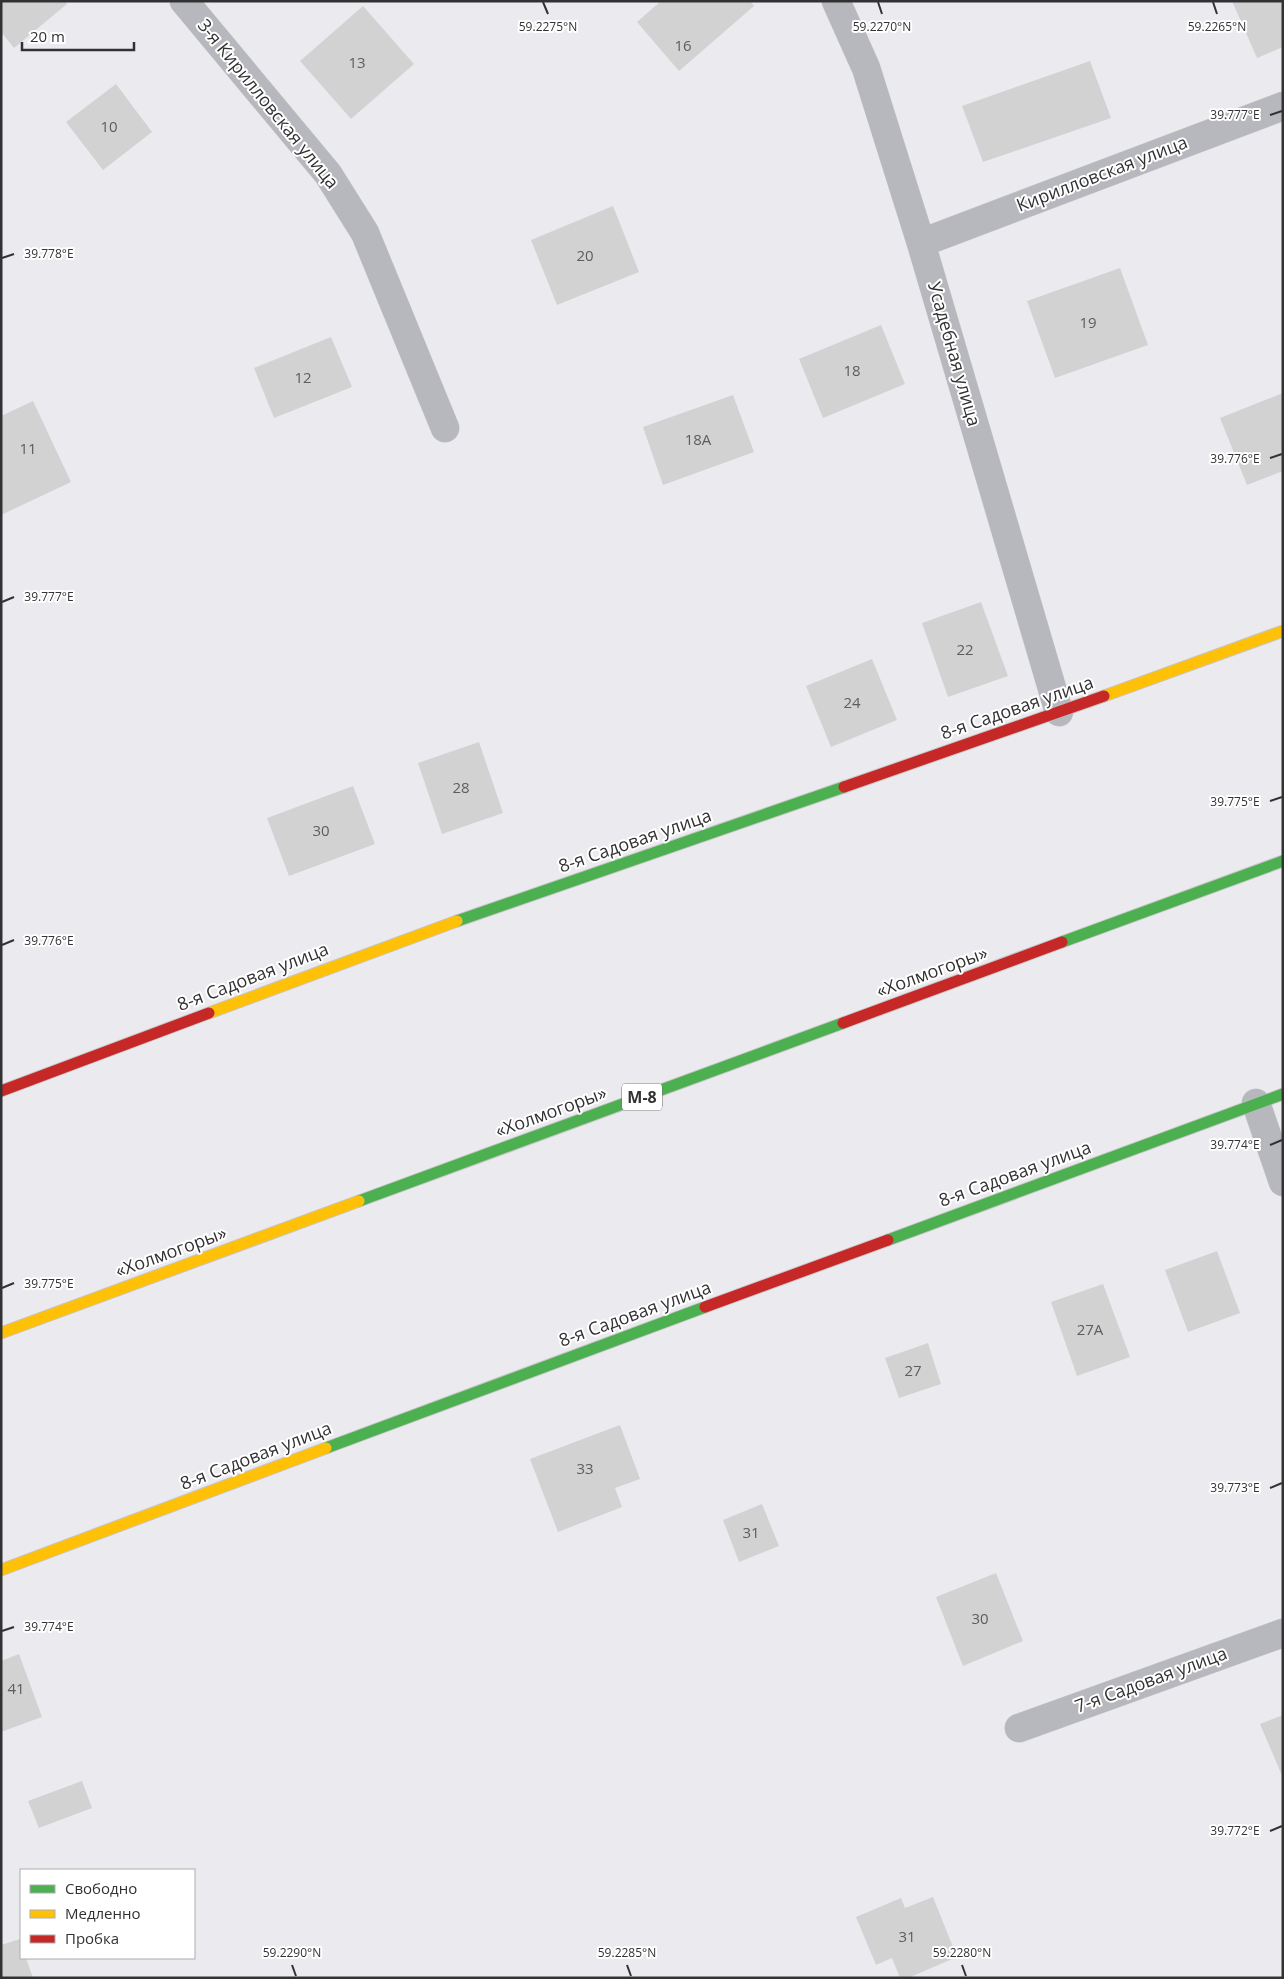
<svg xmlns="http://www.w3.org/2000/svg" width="1284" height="1979" viewBox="0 0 1284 1979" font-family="'Open Sans',sans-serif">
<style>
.building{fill:#d3d2d3}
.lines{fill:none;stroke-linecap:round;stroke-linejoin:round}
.street-casing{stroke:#c6c6c8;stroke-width:29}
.fast-casing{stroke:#c6c6c8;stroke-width:13}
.slow-casing{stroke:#c6c6c8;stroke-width:13}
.jam-casing{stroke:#c6c6c8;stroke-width:13}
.street{stroke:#b7b7be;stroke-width:28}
.fast{stroke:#4caf50;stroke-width:11}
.slow{stroke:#ffc107;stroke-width:11}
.jam{stroke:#c62828;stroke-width:11}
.ticks{fill:none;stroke:#323234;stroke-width:2}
.labels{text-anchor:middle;stroke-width:4;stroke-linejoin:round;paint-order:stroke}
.number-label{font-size:15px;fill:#5d5c5e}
.shield{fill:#fff;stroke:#707071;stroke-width:1}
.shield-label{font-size:16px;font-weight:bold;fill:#323234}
.street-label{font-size:18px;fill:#323234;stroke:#fff}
.ticks-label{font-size:12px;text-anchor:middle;fill:#323234;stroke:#fff;stroke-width:4;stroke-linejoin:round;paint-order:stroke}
</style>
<rect width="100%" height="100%" fill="#ebeaee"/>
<path class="building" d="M1 1H65L67 4 14 48 1 32Z
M661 1H750L754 6 679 71 637 22Z
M1232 1H1283V47L1257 58Z
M363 6 414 64 351 119 300 61Z
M1090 61 1111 118 983 162 962 106Z
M116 84 152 132 103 170 66 122Z
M613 206 639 272 557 305 531 240Z
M1120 268 1148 345 1055 378 1027 301Z
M881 325 905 384 823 418 799 359Z
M331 337 352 387 274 418 254 368Z
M1283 393V471L1247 485 1220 418Z
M733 395 754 452 663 485 643 427Z
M33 401 71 482 1 515V416Z
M981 602 1008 676 948 697 922 623Z
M872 659 897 720 831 747 806 686Z
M479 742 503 813 442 834 418 763Z
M353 786 375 844 289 876 267 818Z
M1217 1251 1240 1313 1188 1332 1165 1270Z
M1103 1284 1130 1357 1077 1376 1051 1302Z
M928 1343 941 1384 899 1398 885 1358Z
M620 1425 640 1479 615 1488 622 1507 558 1532 530 1459Z
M762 1504 779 1546 739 1562 723 1520Z
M996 1573 1023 1641 963 1666 936 1597Z
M19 1654 42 1717 1 1732V1661Z
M1283 1715V1778L1260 1724Z
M82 1781 92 1808 39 1828 28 1801Z
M933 1897 957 1957 908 1978H900L892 1958 876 1965 856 1917 901 1898 905 1908Z
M20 1939 21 1958H26L33 1978H1V1945Z"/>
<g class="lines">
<defs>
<path id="street" d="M184 1 328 174 365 233 445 428
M836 1 866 68 921 243 1059 712
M921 243 1283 106
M1256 1103 1283 1182
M1019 1728 1283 1633"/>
<path id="fast" d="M457 921 844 787
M1062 942 1283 861
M359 1201 843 1023
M888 1240 1283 1094
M326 1448 705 1307"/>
<path id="slow" d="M1104 696 1283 631
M209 1013 457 921
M1 1333 359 1201
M1 1570 326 1448"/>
<path id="jam" d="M844 787 1104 696
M843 1023 1062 942
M1 1091 209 1013
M705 1307 888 1240"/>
</defs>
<use href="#street" class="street-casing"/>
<use href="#fast" class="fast-casing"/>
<use href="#slow" class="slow-casing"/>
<use href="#jam" class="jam-casing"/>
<use href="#street" class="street"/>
<use href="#fast" class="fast"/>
<use href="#slow" class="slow"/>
<use href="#jam" class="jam"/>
</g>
<path class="ticks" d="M543 2 548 14M878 2 882 14M1213 2 1217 14M1270 115 1282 111M2 258 14 254M1270 458 1282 454M2 602 14 597M1270 801 1282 797M2 945 14 940M1270 1145 1282 1140M2 1288 14 1283M1270 1488 1282 1483M2 1631 14 1627M1270 1831 1282 1826M292 1965 296 1976M627 1965 631 1976M962 1965 966 1976"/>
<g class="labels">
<g class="number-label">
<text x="683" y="51">16</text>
<text x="357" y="68">13</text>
<text x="109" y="132">10</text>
<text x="585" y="261">20</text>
<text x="1088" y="328">19</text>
<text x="852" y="376">18</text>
<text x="303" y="383">12</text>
<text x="698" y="445">18А</text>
<text x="28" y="454">11</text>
<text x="965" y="655">22</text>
<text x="852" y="708">24</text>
<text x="461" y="793">28</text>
<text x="321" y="836">30</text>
<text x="1090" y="1335">27А</text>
<text x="913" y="1376">27</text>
<text x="585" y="1474">33</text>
<text x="751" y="1538">31</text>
<text x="980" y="1624">30</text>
<text x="16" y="1694">41</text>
<text x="907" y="1942">31</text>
</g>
<rect class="shield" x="622" y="1083.5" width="40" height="27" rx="4"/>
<g class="shield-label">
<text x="642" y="1103">М-8</text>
</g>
<g class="street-label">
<text transform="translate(268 104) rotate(51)" y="6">3-я Кирилловская улица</text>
<text transform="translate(1102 174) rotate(-21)" y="6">Кирилловская улица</text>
<text transform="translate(954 354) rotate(74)" y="6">Усадебная улица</text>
<text transform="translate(1017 708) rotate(-19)" y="6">8-я Садовая улица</text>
<text transform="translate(635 841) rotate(-19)" y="6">8-я Садовая улица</text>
<text transform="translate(932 972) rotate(-20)" y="6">«Холмогоры»</text>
<text transform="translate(253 977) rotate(-21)" y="6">8-я Садовая улица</text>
<text transform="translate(551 1112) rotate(-20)" y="6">«Холмогоры»</text>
<text transform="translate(1015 1174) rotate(-20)" y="6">8-я Садовая улица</text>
<text transform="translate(171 1252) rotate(-20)" y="6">«Холмогоры»</text>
<text transform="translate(635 1314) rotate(-20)" y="6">8-я Садовая улица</text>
<text transform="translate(256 1456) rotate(-21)" y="6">8-я Садовая улица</text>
<text transform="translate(1151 1680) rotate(-20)" y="6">7-я Садовая улица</text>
</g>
</g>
<g class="ticks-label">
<text x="548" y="31">59.2275°N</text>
<text x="882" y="31">59.2270°N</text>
<text x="1217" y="31">59.2265°N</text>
<text x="1235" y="119">39.777°E</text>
<text x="49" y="258">39.778°E</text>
<text x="1235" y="463">39.776°E</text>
<text x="49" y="601">39.777°E</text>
<text x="1235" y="806">39.775°E</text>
<text x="49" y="945">39.776°E</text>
<text x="1235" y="1149">39.774°E</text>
<text x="49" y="1288">39.775°E</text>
<text x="1235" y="1492">39.773°E</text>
<text x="49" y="1631">39.774°E</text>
<text x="1235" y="1835">39.772°E</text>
<text x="292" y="1957">59.2290°N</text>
<text x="627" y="1957">59.2285°N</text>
<text x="962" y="1957">59.2280°N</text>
</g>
<rect width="1284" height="1979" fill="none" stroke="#323234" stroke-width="5"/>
<rect x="20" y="1869" width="175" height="90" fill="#ffffff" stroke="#adadae"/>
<rect x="30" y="1885" width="25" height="8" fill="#4caf50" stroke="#adadae"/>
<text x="65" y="1894" font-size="15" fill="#323234">Свободно</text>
<rect x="30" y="1910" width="25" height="8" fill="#ffc107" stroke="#adadae"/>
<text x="65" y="1919" font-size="15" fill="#323234">Медленно</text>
<rect x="30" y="1935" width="25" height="8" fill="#c62828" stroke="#adadae"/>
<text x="65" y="1944" font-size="15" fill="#323234">Пробка</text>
<path d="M22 42v8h112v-8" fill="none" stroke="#323234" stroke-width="2.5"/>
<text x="30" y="42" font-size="15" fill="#323234" stroke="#ffffff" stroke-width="4" paint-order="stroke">20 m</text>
</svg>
